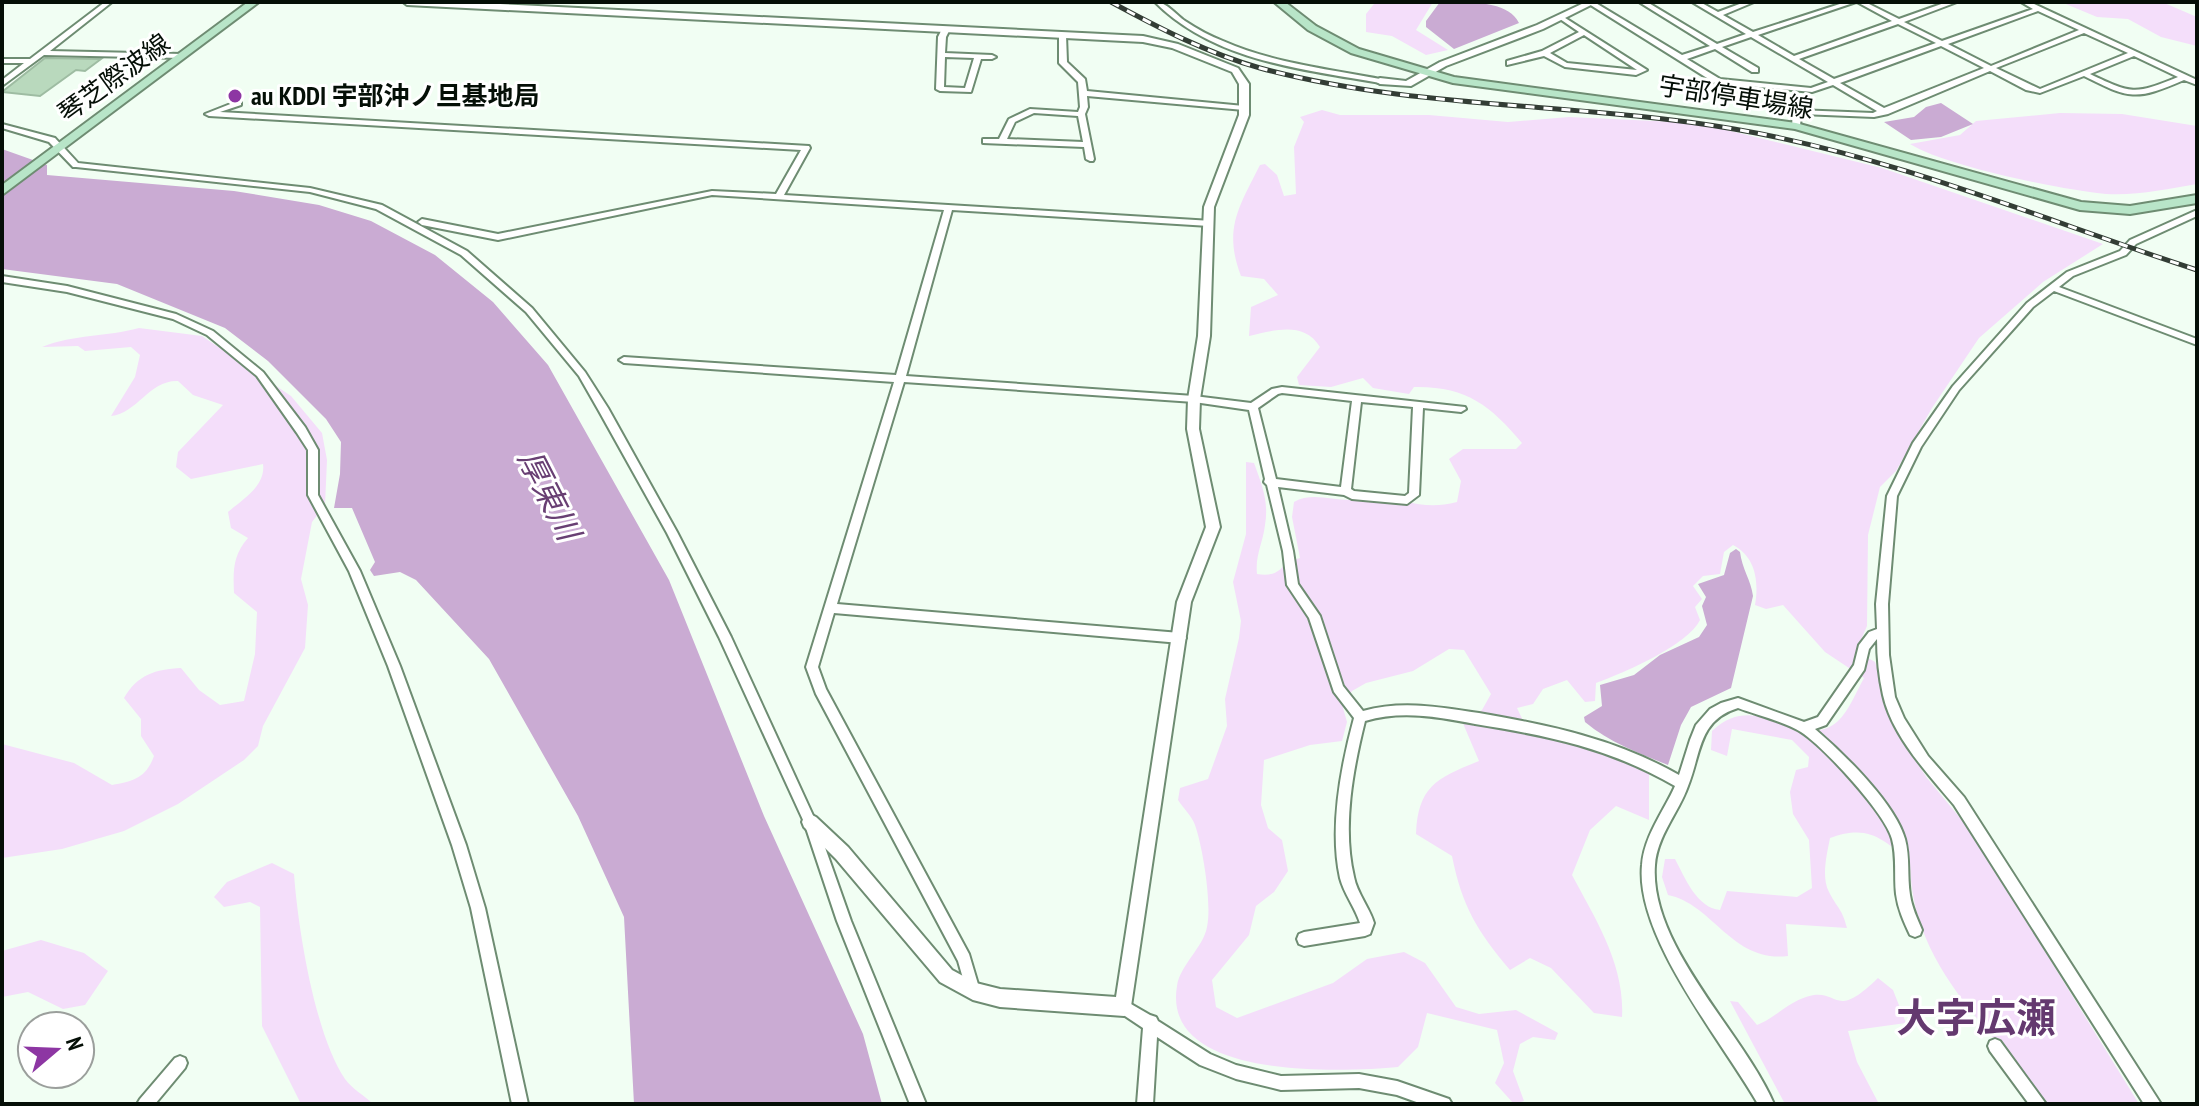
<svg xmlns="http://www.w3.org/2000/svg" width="2199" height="1106" viewBox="0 0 2199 1106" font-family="'PT Sans Narrow','Noto Sans JP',sans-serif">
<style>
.green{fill:#f4defa}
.water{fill:#caabd3}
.building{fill:#b9d9bd;stroke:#9ebca2;stroke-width:2}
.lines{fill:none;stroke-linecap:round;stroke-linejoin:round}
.minor-casing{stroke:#6e8c72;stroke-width:4}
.tertiary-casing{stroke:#6e8c72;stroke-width:4}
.secondary-casing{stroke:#6e8c72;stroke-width:4}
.minor{fill:#fff;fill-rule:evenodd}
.tertiary{fill:#fff;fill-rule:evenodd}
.secondary{fill:#b8e5c8;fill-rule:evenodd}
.rail-casing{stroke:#333d35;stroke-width:5}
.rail{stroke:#fff;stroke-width:3;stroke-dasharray:9;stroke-linecap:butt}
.poi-dot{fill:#8d36a3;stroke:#fff;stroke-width:3}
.labels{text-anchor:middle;stroke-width:6;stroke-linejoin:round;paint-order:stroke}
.far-street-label{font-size:26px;fill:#050f07;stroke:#fff}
.far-poi-label{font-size:26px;font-weight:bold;fill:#050f07;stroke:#fff;text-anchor:start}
.water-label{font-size:32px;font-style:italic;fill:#683f73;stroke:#fff}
.near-quarter-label{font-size:40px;font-weight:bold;fill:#64396f;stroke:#fff}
</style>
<rect width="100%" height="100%" fill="#f1fef3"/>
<path class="green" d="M1370 2H1433L1416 30 1448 50 1426 55 1392 36 1366 32V14L1374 4Z
M2061 2H2162L2197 17V46L2161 37 2128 19 2097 17Z
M1322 110 1340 115H1429L1508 122 1569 117 1698 123 1882 168 2103 244 2043 282 1979 338 1932 408 1896 471 1880 487 1868 535 1867 626 1856 651 1875 662 1897 733 1927 778 1970 830 2139 1104H2001L2026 1102 2039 1095C1983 1019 1911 963 1910 862 1882 838 1868 824 1830 838 1827 854 1821 877 1829 892 1837 908 1842 908 1847 928L1786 924 1788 956C1732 963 1713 904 1668 895L1662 877 1665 859H1675C1685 878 1697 908 1720 910L1727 891 1797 897 1812 888 1809 840 1793 814 1790 792 1796 770 1808 767 1809 757 1792 740 1732 729 1727 756 1711 750 1712 731C1759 686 1801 755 1838 721 1849 711 1857 690 1864 678L1825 652 1783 605 1766 609 1755 605C1759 582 1756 557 1733 545L1724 552 1720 574 1703 576 1693 586 1702 599 1695 607 1700 620C1688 645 1624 673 1596 683L1595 701 1585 702 1567 680 1543 689 1533 704 1517 708 1529 733C1574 738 1609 752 1649 773V820L1616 806 1590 830 1572 875C1596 920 1625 965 1622 1017L1594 1013 1551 968 1530 958 1510 970C1477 931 1462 906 1452 856L1416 834C1418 786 1437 778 1479 761L1462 721 1482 710 1491 694 1464 650 1449 649 1413 671 1366 683 1352 691 1343 708 1347 722 1342 741 1310 745 1264 760 1261 805 1268 828 1282 840 1288 871 1274 892 1256 906 1249 935 1212 980 1216 1007 1237 1018 1333 983 1367 959 1404 952 1425 963 1456 1007 1479 1014 1516 1010 1558 1033 1555 1040 1533 1037 1520 1044 1513 1071 1524 1101 1514 1104 1495 1083 1504 1063 1497 1030 1427 1013 1418 1047 1398 1067C1342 1072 1161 1081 1177 986 1180 965 1203 948 1207 927 1212 904 1203 848 1195 825 1192 816 1183 808 1178 800L1180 788 1208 779 1227 726 1225 699 1239 638 1241 621 1233 582 1246 534V462L1254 463C1262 485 1269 502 1265 525 1263 543 1255 555 1257 574 1270 576 1279 574 1286 562L1300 558 1292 517 1294 502C1311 492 1330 500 1350 500 1358 500 1366 495 1375 496 1407 499 1423 511 1457 502L1461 481 1449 459 1463 449H1516L1522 443C1490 405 1466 386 1414 387L1409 394 1373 388 1363 378 1331 387 1299 385 1297 377 1320 347C1304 321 1275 330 1249 336L1251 307 1278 295 1264 279 1241 276C1223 229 1239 207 1260 165L1265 164 1277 175 1284 196 1296 194 1294 147 1304 122 1300 117Z
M2060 113 2122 114 2197 126V184C2167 189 2136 196 2106 194 2062 190 1945 166 1910 144L1960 135 1976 121Z
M139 328 202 336 291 396 322 433 327 460 325 505 312 522 301 579 308 605 305 648 263 726 258 746 244 760 178 804 124 831 62 849 2 858V744L74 763 112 785C134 781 146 778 154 756L141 736V719L124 698C137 675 156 669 181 668L199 690 220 705 244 701 255 654 257 612 234 593C233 570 233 555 248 538L231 528 228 512C243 499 266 486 263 464L191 479 176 467 178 452 223 405 193 395 178 381C149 380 138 413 111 416L135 377 140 355 131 347 85 351 78 346 42 347C74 334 107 337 139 328Z
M272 863 294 874C298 929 315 1035 345 1079 352 1089 364 1095 373 1104H301L262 1026 260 907 250 902 224 907 214 897 227 882Z
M41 940 84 953 108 971 85 1005 63 1009 28 992 2 997V951Z
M1878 978 1893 990 1906 1023 1848 1031 1857 1062 1879 1104H1785L1730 1001 1738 1002 1757 1025C1775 1018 1787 1003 1806 997 1840 986 1832 1023 1878 978Z"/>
<path class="water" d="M1440 2C1468 2 1508 0 1519 23L1454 49 1426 27V21Z
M1941 103 1973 124 1941 137 1911 140 1884 122 1914 117 1926 107Z
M2 149 47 165V175L234 191 319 205 371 221 435 255 493 302 548 365 669 580 764 816 863 1034 882 1104H634L624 917 578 816 489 659 416 580 400 572 374 576 370 570 375 562 352 508H334L340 474 341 442 326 419 268 361 225 328 117 284 2 269Z
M1736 549 1740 552C1742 569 1751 580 1753 596L1731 688 1691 707 1681 725 1668 765C1639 753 1610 743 1585 722L1584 717 1602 706 1600 685 1634 675 1660 655 1699 637 1707 625 1702 606 1706 597 1698 584 1724 575 1730 553Z"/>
<path class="building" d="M45 58 101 59 85 71 76 70 40 96 2 92Z"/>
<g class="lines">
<defs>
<path id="minor" d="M105 2H112L50 51 182 54 186 56 182 58 44 55 2 86V80L24 63H2V59H30Z
M1155 2C1167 2 1175 14 1185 21 1197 29 1210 36 1223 41 1273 63 1327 69 1380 79L1384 81 1380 83C1301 69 1214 61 1155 2Z
M1588 2H1594L1682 55 1710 46 1639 2H1647L1717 44 1746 34 1692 2H1700L1718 12 1745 2H1754L1723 15 1753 32 1846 2H1856L1758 35 1794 56 1892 21 1857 2H1865L1899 19 1947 2H1957L1904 22 1942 41 2033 9 2021 2H2030L2197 80V85L2184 80C2135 101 2130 99 2084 76L2040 93 2026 90 1990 71 1888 114 1874 117 1801 114 1800 126 1796 128 1792 126 1793 112 1797 110 1873 113 1877 111 1833 85 1812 92 1715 83 1589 4ZM2038 11 2079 30 1991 66 1948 44ZM1898 24 1936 43 1834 79 1799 59ZM2084 33 2128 53 2040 89 1996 68ZM1751 37 1828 82 1811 88 1720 79 1687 59 1715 49 1752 72H1758V68L1722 47ZM1941 46 1984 68 1884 108 1840 83ZM2134 56 2178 77C2134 95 2132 94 2090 74Z
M1562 16 1647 70 1636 75 1565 67 1544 56 1507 65V61L1542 51 1579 32 1560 19 1558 18ZM1584 35 1637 70 1567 63 1550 53Z
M943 27 950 29 946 37 945 53 992 55 996 57 992 59H981L971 92 940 91 936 89 938 37ZM945 57 974 58 965 88 944 87Z
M1059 33 1066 35 1067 62 1085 79 1087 91 1244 106 1248 108 1244 110 1087 96 1088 107 1085 114 1094 159 1093 161H1090L1086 159 1084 147 983 143V139H999L1009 119 1030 109 1078 112 1080 107 1078 82 1059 63ZM1034 113 1078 116 1083 142 1007 139 1015 122Z
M238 101H241V105L220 112 809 146 810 148 784 195 1212 221 1213 223 1209 226 952 210 906 376 1194 396 1251 403 1272 389 1282 387 1465 407 1466 409 1461 412 1423 408 1419 495 1407 504 1352 499 1344 495 1278 487 1293 551 1298 584 1320 616 1343 686 1363 711C1402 700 1439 707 1479 713 1549 725 1616 739 1679 775L1690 740 1696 725 1710 709 1721 703 1738 698 1804 722 1818 717 1854 665 1859 645 1869 632 1877 629 1876 604 1887 496 1913 443 1953 386 2027 303 2067 272 2120 251 2130 240 2197 210V216L2136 244 2126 255 2073 276 2059 287 2197 339V345L2054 291 2033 307 1959 390 1921 447 1897 496 1888 604 1889 655 1895 697 1904 718 1928 756 1964 797 2161 1104H2144L1954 805C1928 774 1892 736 1883 695 1879 677 1877 657 1877 639L1869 649 1864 670 1826 725 1815 729C1843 753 1895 803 1905 839 1910 857 1907 876 1910 895 1912 908 1917 918 1922 930L1920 935 1915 937 1910 935C1904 922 1898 909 1896 894 1894 876 1897 857 1892 839 1885 813 1824 747 1801 732 1786 722 1756 715 1738 708 1698 720 1701 754 1688 786 1679 812 1657 836 1655 865 1649 946 1743 1032 1774 1104H1758C1722 1041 1635 937 1642 865 1644 836 1664 811 1675 786 1609 748 1550 736 1475 724 1438 717 1402 710 1365 721 1353 769 1342 827 1354 877 1357 893 1369 907 1374 923L1370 934 1365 936 1304 946 1299 944 1297 939 1299 934 1304 932 1360 923C1355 907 1344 894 1340 878 1329 828 1341 766 1354 718L1334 692 1309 618 1287 585 1283 551 1267 485 1264 482 1265 479 1249 410 1194 402 904 382 837 604 1180 633 1184 635 1186 638 1184 641 1180 643 834 613 818 667 826 689 969 954 980 991 978 996 973 998 968 996 958 961 816 694 806 667 894 382 624 363 619 360 624 357 896 375 944 210 712 195 498 240 422 225 418 222 422 219 498 234 712 191 776 194 801 150 209 116 205 114ZM1282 393 1352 401 1341 487 1276 479 1258 408 1278 394ZM1361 402 1413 407 1409 493 1405 496 1354 491 1351 489Z
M2 124 55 138 78 163 310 188 382 205 467 251 532 308 585 372 608 408 677 532 731 637 816 822 851 921 926 1104H910L837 921 804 822 719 637 667 533 599 411 579 376 526 312 461 255 376 209 310 192 76 167H73L49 142 2 128Z
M2 276 67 286 176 314 213 331 263 372 305 427 318 450V495L360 571 400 666 466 845 485 908 528 1104H512L471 908 452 845 388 666 349 571 308 495V450L297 433 257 376 207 335 173 319 67 292 2 282Z
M1124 1000 1150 1015 1156 1017 1158 1021 1210 1054 1236 1065 1281 1076 1359 1074 1397 1081 1449 1099 1452 1104H1422L1397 1095 1359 1088 1281 1090 1236 1079 1200 1065 1157 1037 1153 1104H1137L1143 1028 1119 1012 1117 1007 1119 1002Z
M1995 1039 2000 1041 2046 1104H2029L1990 1051 1988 1046 1990 1041Z
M180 1056 185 1058 187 1063 185 1068 155 1104H137L140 1099 175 1058Z"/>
<path id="tertiary" d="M403 2H460L1143 36 1178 44 1238 68 1249 84V115L1214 207 1210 336 1200 399 1199 429 1220 527 1191 602 1130 1013 1124 1016 1000 1007 973 1000 940 982 836 859 804 827 802 822 804 817 810 814 816 817 848 847 952 970 976 983 1000 989 1116 997 1177 602 1206 527 1187 429 1188 399 1198 336 1204 207 1239 115V84L1232 72 1172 48 1143 42 407 5Z
M1586 2H1597L1543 29 1446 66 1411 86 1380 84 1375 81 1380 78 1406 81 1440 62 1537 25Z"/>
<path id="secondary" d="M248 2H259L2 195V185Z
M1274 2H1285L1316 26 1359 49 1454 77 1796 123 2081 202 2130 206 2197 195V203L2130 214 2080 210 1795 129 1453 83 1351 53 1308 30Z"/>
</defs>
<use href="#minor" class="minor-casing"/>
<use href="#tertiary" class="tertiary-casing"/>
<use href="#secondary" class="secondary-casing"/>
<use href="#minor" class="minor"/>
<use href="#tertiary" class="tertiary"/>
<use href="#secondary" class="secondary"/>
<defs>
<path id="rail" d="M1111 2C1159 28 1207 53 1260 68 1415 110 1577 102 1734 129 1893 156 2044 220 2197 270"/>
</defs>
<use href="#rail" class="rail-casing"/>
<use href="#rail" class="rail"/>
</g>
<circle class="poi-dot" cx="235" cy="96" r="8"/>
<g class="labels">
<g class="far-street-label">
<text transform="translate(114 78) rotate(-36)" y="9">琴芝際波線</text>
<text transform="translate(1736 97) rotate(9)" y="9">宇部停車場線</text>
</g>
<g class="far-poi-label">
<text x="251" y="105">au KDDI 宇部沖ノ旦基地局</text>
</g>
<g class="water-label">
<text transform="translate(549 495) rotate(63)" y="11">厚東川</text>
</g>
<g class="near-quarter-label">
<text x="1976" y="1032">大字広瀬</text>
</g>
</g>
<rect width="2199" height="1106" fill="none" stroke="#050f07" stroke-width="8"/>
<g transform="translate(56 1050) rotate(71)"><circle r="38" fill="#ffffff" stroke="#9b9f9c" stroke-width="2"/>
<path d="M0-6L14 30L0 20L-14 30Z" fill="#8d36a3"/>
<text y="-12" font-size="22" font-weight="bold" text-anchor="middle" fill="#050f07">N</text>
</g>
</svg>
